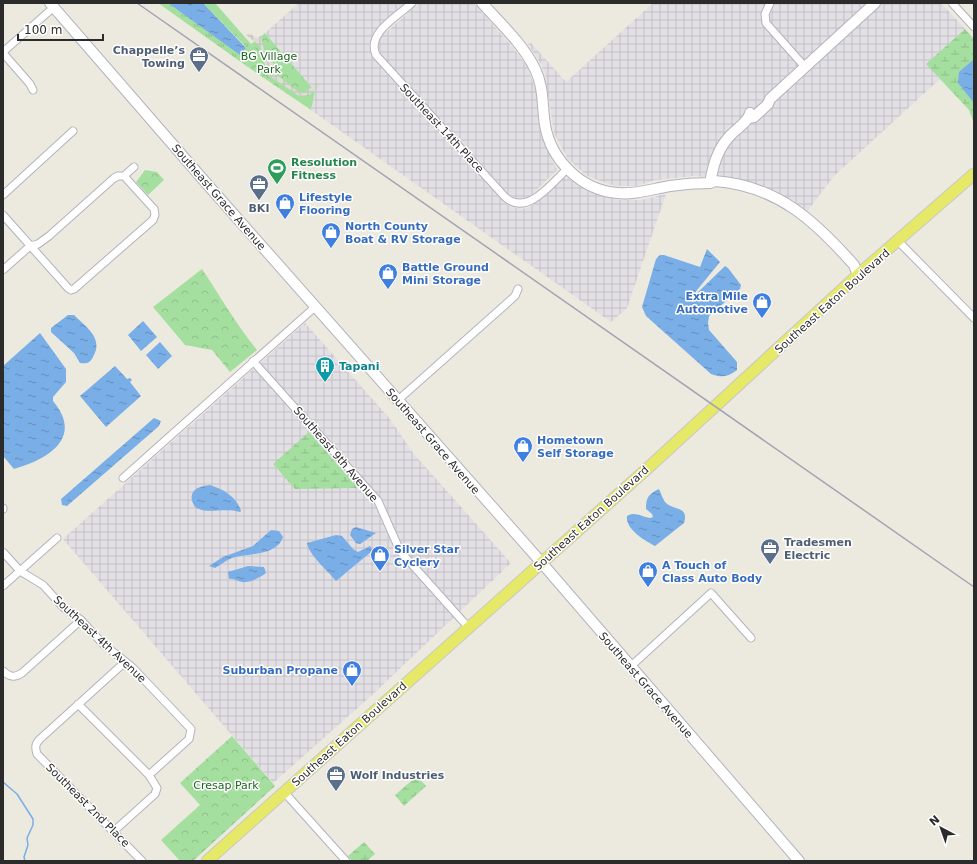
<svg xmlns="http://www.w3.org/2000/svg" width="977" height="864" viewBox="0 0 977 864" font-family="'DejaVu Sans',sans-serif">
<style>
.industrial{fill:url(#industrial-grid)}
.grass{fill:url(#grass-tufts)}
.forest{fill:url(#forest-crowns)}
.wetland{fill:url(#wetland-marsh)}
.plaza{fill:url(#plaza-grid)}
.water{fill:url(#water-ripples)}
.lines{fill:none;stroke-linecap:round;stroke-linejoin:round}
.stream{stroke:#79aee7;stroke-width:1.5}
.street-casing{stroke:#b3b2be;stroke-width:9}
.secondary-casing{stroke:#b3b2be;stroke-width:12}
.primary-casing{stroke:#c8c8c8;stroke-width:13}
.street{stroke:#fff;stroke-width:7}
.secondary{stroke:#fff;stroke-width:10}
.primary{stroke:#e6e868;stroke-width:11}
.rail{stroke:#a4a2b4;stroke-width:1.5}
.labels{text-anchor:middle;stroke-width:3;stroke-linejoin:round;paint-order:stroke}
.service-label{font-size:11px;font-weight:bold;fill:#4e5e75;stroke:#fff;text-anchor:start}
.park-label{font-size:11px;fill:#1f6522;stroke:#fff}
.street-label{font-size:11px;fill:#2b2b2b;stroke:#fff}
.leisure-label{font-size:11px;font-weight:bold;fill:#27864d;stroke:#fff;text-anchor:start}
.shop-label{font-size:11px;font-weight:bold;fill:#366cbe;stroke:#fff;text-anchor:start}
.culture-label{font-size:11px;font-weight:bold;fill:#0d838f;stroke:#fff;text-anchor:start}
</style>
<defs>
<pattern id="industrial-grid" width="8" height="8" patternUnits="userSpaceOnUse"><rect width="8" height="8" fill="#e2dfe5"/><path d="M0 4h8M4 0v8" fill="none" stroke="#c2c0c5"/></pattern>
<pattern id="grass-tufts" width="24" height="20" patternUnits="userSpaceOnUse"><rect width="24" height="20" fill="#a5df9f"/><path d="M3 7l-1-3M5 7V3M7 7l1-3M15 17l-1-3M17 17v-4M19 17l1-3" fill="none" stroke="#8ec089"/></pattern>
<pattern id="forest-crowns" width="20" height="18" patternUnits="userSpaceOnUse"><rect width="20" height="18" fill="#a5df9f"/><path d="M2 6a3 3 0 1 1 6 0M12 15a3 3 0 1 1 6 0" fill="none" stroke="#8ec089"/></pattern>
<pattern id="wetland-marsh" width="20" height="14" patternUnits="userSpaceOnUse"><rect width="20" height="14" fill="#a5df9f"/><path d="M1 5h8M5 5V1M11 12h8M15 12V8" fill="none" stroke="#8ec089"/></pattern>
<pattern id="plaza-grid" width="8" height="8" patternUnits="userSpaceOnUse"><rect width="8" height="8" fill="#dddcd5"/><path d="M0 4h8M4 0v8" fill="none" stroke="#bebdb7"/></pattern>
<pattern id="water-ripples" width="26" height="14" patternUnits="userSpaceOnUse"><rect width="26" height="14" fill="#79aee7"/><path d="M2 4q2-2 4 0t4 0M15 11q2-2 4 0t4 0" fill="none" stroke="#638ebb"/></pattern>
</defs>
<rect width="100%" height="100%" fill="#eceadf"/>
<path class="industrial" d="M299 3H406L373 33 369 45 371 56 477 173 504 202 511 207 522 209 530 207 564 178H568L585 190 617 200H641L666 194 627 308 611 322 311 110 315 91 265 33Z
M419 3H474L514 49 527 66 536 91 541 136 557 170 528 198 520 200 510 196 381 55 378 46 381 37Z
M653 3H941L965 29 927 64 940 79 834 176 806 213 729 179 694 176 655 180 636 186H615L587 176 568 159 554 133 545 75 541 64 528 44 531 43 566 82Z
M305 323 390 419 413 453 511 563 371 696 273 783 63 539Z"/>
<path class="grass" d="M158 3H168L240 54 246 47 203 3H215L257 51 245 65Z"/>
<path class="forest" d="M265 33 315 91 311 110 245 65 257 51 251 44Z
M145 170 157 172 164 180 148 195 136 182Z
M202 269C220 296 236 324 257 350L230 372 212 350 185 345 153 307Z
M232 736 275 786 193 861H180L161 840 200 805 180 783Z"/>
<path class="wetland" d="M965 29 974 39V124L969 110 926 64Z
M309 432 357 487 356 488 295 489 273 464Z
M417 776 426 786 404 806 395 795Z
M364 842 375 854 367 861H352L348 856Z"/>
<path class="plaza" d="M249 33 256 38 261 36 264 50 269 51 270 60 275 65 272 71 297 91 304 93 317 83 320 86 309 95 299 96 267 74 264 70 266 68 259 45 246 35Z"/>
<path class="water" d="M168 3H203L246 48 240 55Z
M974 59V103L958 83 959 72Z
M707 249 720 262 693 295V297L725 266 728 268 741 285 740 289 709 316 708 323 709 330 737 362V370C728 377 722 378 711 374L646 316 642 307 656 259 660 255H664L700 267Z
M68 315H74C86 327 104 338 93 357 90 363 87 364 80 363L74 353 51 332V328Z
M143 321 157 337 141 351 128 335Z
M40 333 66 369V382L53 397V401C84 438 48 459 14 469L3 456V366Z
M160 342 172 356 158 369 146 355Z
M115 366 127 379 130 378 132 380 130 382 141 396 106 427 80 396Z
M154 418 161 421 159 426 67 506 62 505 61 499Z
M210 485C223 489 237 497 241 511L240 512C224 507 206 515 195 507 186 493 196 486 210 485Z
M659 489C661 493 663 500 666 503 675 511 689 506 684 523L655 546C645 541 625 529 627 516 635 511 642 517 650 518L653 517 652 514 646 509C646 498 648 494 659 489Z
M356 527 376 533 360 544 356 543 350 535 352 529Z
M271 530 279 531 283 537C277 556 249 553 232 558 226 560 221 565 215 568L209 566 223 557 253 546Z
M336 535 342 536 353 549 358 552 370 546 372 549 371 552 336 581C329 572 308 554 307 543Z
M248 566 264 567 266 573C261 577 251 582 245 582 239 583 235 578 229 579L228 572Z"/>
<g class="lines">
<path class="stream" d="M3 782 17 794 33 819V825L27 838 28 845 24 857 25 861"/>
<defs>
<path id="street" d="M412 3C398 16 366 33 376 55L505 197C527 217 552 183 567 169
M770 3 765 14 766 23 805 67
M952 3 974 27
M3 52 54 7
M3 53 30 84 33 90
M3 195 73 131
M3 215 68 288 71 290 74 289 153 220 155 215 154 209 124 176
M898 241 974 318
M3 270 30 246 38 244 49 236 114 178 118 176H124L134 167
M253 361 378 501 400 551 468 627
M397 401 515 296 518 289
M123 478 315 307
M3 509V508
M3 552 20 571 43 585 63 607 81 620 103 644 132 667 191 729 189 739 149 775
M3 586 57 538
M125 662 40 739C35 744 35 747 37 754L142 861
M630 667 711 593 751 638
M3 671C10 677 14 678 22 673L81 620
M78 704 149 775 157 788 155 794 114 831
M284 792 346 861"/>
<path id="secondary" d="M50 3 207 184 541 562 799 861
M482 3C500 23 523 44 535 69 544 87 542 106 545 125 551 160 581 190 617 193 635 195 652 189 670 186 683 184 697 183 710 183L715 181C778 186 815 221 854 265L858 275
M749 118 754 117 768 104 770 99 875 3
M710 183C713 166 717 151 728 138 735 129 748 123 750 113"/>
<path id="primary" d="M207 861 649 467 858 275 974 174"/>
</defs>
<use href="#street" class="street-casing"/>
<use href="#secondary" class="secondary-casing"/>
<use href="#primary" class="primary-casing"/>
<use href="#street" class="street"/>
<use href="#secondary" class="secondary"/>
<use href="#primary" class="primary"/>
<path class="rail" d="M137 3 974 587"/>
</g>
<defs>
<symbol id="office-pin" viewBox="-11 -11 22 30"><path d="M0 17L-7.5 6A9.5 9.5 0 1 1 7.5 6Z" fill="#5c6f8a" stroke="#fff"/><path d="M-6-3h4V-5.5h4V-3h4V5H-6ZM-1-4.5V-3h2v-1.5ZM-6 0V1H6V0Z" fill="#fff"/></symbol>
<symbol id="stadium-pin" viewBox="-11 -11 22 30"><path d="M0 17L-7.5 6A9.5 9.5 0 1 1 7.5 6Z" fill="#2e9e5b" stroke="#fff"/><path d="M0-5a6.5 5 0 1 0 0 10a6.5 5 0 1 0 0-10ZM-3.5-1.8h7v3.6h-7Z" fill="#fff"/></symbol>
<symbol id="shop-pin" viewBox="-11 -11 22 30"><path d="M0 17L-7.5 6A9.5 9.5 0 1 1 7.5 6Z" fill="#3f7fe0" stroke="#fff"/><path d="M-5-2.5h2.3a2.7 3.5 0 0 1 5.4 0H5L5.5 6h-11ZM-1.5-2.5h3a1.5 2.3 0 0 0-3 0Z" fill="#fff"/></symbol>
<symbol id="building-pin" viewBox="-11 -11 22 30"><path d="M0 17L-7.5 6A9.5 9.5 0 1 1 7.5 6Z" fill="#0f9aa8" stroke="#fff"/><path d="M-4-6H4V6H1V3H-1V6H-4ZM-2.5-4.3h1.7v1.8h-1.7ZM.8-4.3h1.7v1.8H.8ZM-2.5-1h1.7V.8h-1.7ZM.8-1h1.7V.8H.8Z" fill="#fff"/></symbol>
</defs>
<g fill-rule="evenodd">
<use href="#office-pin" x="188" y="45" width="22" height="30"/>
<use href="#stadium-pin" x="266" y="157" width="22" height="30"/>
<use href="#office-pin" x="248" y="173" width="22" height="30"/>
<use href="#shop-pin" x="274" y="192" width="22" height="30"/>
<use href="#shop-pin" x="320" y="221" width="22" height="30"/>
<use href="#shop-pin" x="377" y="262" width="22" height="30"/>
<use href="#shop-pin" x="751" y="291" width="22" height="30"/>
<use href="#building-pin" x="314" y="355" width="22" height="30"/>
<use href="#shop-pin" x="512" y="435" width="22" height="30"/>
<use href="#office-pin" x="759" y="537" width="22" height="30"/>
<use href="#shop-pin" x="369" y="544" width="22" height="30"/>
<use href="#shop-pin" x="637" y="560" width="22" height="30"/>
<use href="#shop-pin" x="341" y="659" width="22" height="30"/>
<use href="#office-pin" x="325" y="764" width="22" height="30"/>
</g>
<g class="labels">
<g class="service-label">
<text x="185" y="54" text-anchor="end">Chappelle’s<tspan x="185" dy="13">Towing</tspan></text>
<text x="259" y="212" text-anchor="middle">BKI</text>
<text x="784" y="546">Tradesmen<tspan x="784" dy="13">Electric</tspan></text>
<text x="350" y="779">Wolf Industries</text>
</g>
<g class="park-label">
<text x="269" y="60">BG Village<tspan x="269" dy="13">Park</tspan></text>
<text x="226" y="789">Cresap Park</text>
</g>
<g class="street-label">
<text transform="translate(442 128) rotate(47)" y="4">Southeast 14th Place</text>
<text transform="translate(219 197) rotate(49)" y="4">Southeast Grace Avenue</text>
<text transform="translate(832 301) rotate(-42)" y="4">Southeast Eaton Boulevard</text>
<text transform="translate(433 441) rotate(49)" y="4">Southeast Grace Avenue</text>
<text transform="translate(336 454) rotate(49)" y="4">Southeast 9th Avenue</text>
<text transform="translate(591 518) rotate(-42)" y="4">Southeast Eaton Boulevard</text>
<text transform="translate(100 639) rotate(43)" y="4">Southeast 4th Avenue</text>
<text transform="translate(646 685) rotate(49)" y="4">Southeast Grace Avenue</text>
<text transform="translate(349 734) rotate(-42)" y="4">Southeast Eaton Boulevard</text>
<text transform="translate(88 805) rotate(45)" y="4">Southeast 2nd Place</text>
</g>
<g class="leisure-label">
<text x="291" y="166">Resolution<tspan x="291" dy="13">Fitness</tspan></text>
</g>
<g class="shop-label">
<text x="299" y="201">Lifestyle<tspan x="299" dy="13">Flooring</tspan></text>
<text x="345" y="230">North County<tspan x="345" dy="13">Boat &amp; RV Storage</tspan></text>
<text x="402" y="271">Battle Ground<tspan x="402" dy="13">Mini Storage</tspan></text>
<text x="748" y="300" text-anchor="end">Extra Mile<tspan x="748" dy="13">Automotive</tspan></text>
<text x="537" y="444">Hometown<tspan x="537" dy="13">Self Storage</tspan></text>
<text x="394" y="553">Silver Star<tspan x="394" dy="13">Cyclery</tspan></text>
<text x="662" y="569">A Touch of<tspan x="662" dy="13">Class Auto Body</tspan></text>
<text x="338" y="674" text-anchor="end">Suburban Propane</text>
</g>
<g class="culture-label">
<text x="339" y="370">Tapani</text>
</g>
</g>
<rect width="977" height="864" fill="none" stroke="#2b2b2b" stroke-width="8"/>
<g transform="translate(941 828) rotate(319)" stroke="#ffffff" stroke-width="3" paint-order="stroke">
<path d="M0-3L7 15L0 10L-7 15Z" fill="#2b2b2b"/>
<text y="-6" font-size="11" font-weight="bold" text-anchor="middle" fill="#2b2b2b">N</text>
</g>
<path d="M18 34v6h85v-6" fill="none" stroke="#2b2b2b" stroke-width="2"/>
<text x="24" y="34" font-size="12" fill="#2b2b2b" stroke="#ffffff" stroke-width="3" paint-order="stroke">100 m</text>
</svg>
